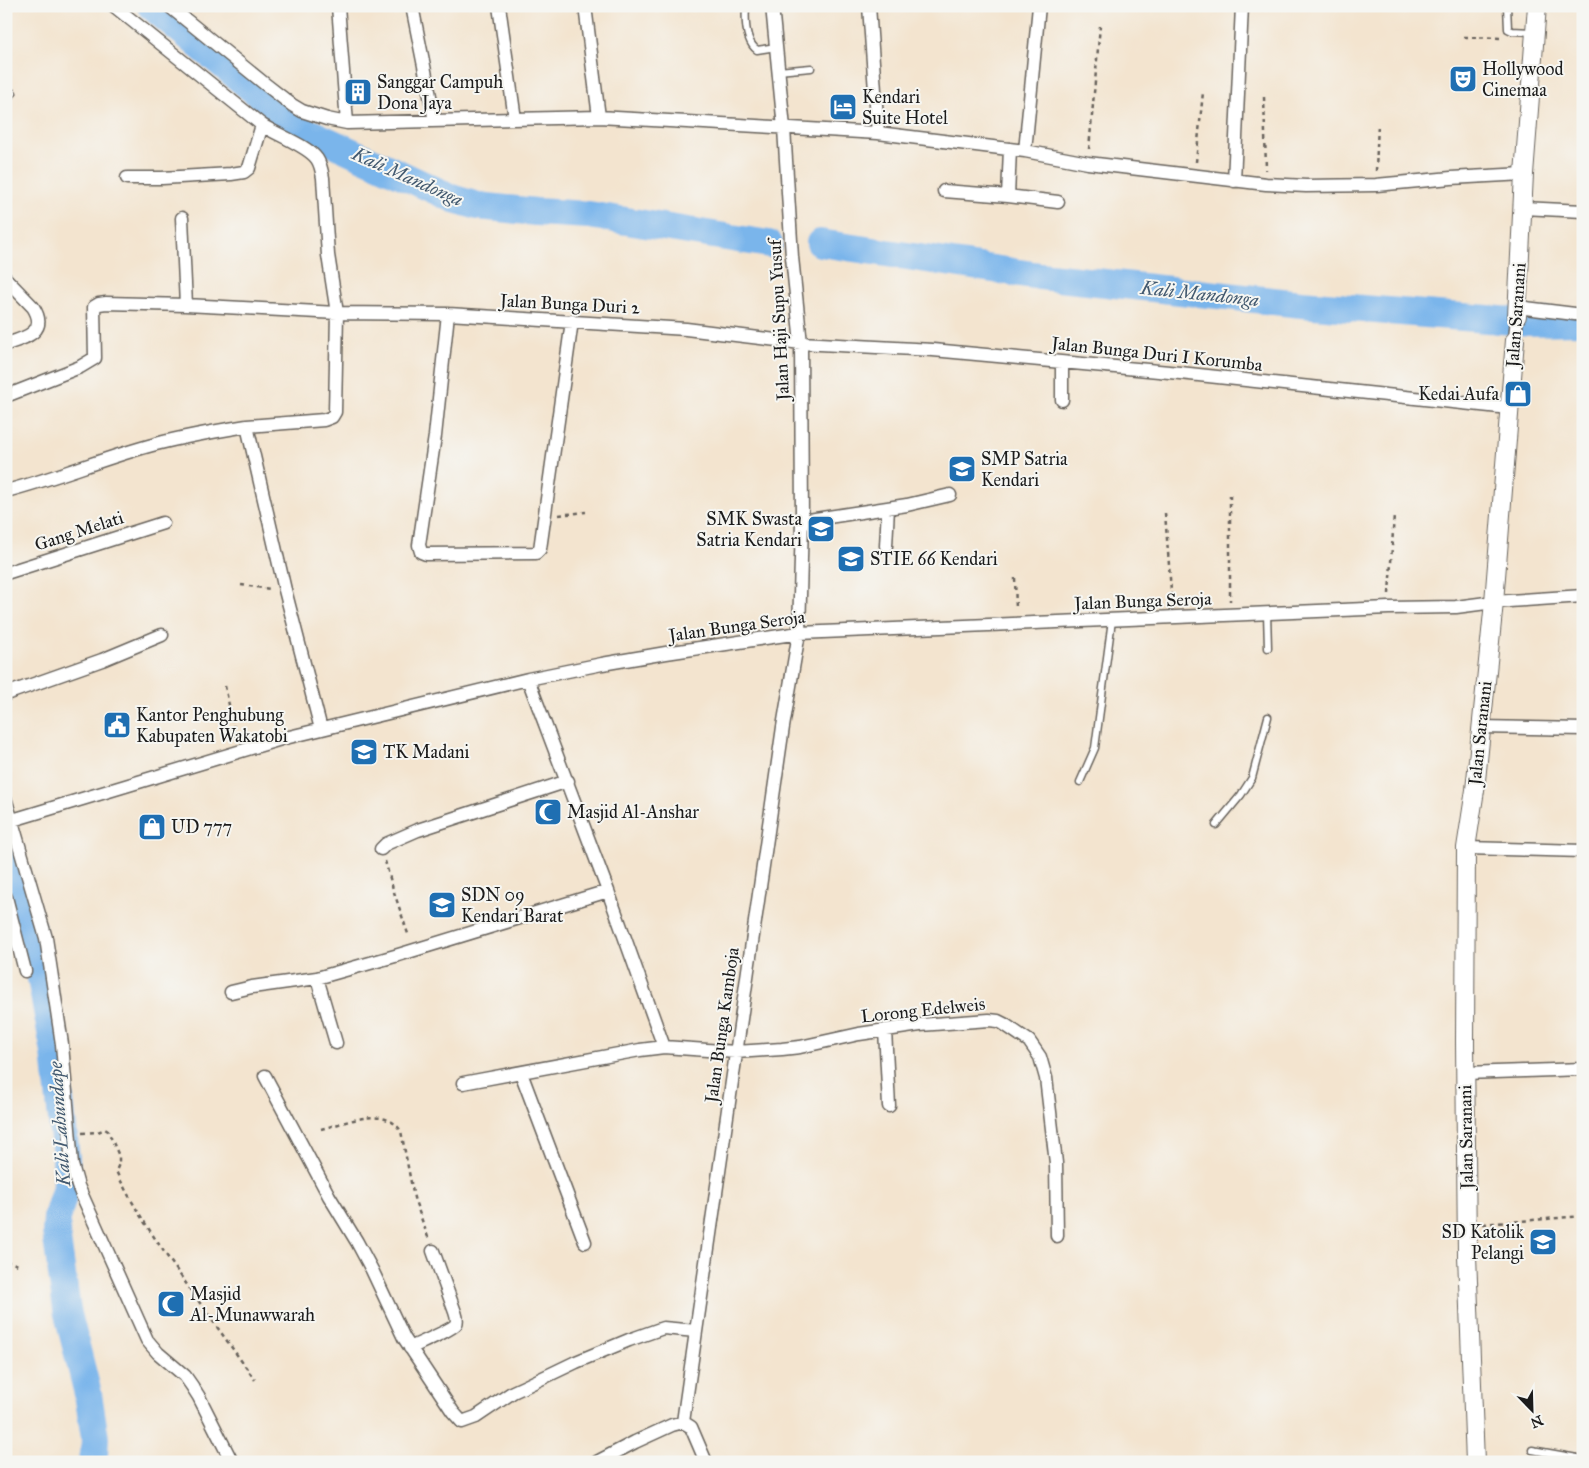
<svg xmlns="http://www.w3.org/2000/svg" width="1589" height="1468" viewBox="0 0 1589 1468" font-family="'IM FELL Great Primer',serif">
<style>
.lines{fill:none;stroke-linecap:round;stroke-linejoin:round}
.river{stroke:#7ab5eb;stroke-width:28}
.lane-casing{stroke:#67625b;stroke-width:9}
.street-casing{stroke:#67625b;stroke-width:15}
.secondary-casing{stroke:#67625b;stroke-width:20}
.path{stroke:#67625b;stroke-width:2.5;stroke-dasharray:4 4;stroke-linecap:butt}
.lane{stroke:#fff;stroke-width:6}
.street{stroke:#fff;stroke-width:12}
.secondary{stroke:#fff;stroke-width:18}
.labels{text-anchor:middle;stroke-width:4;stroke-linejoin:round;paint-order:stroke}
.poi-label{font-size:18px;fill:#1c1c1c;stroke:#f6f6f2;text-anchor:start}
.street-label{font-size:18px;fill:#1c1c1c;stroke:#f6f6f2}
.water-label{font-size:19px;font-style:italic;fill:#42596f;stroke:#f6f6f2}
</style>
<rect width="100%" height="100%" fill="#f6f6f2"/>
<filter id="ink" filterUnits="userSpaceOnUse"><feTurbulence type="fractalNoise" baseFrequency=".02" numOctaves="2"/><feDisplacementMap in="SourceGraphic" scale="10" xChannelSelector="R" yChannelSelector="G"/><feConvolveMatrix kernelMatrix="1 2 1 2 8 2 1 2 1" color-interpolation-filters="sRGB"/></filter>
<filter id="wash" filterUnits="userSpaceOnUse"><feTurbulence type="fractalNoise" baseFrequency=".0096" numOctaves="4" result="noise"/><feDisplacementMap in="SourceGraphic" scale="20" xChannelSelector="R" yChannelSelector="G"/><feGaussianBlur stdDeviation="1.12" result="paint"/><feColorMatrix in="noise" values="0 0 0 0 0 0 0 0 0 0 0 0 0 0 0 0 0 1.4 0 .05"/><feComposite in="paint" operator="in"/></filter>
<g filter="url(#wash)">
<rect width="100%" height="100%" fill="#f3e4cf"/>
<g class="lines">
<path class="river" d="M151 6 298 127 454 199 478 206 536 212 589 215 769 244
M820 243 1040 276 1301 304 1525 322 1583 321
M6 848 15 871 31 926 55 1053 66 1158 67 1183 57 1217 56 1232 67 1310 88 1394 95 1438 94 1455 92 1462"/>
</g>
</g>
<g filter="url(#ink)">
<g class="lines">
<defs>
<path id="lane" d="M746 6C745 20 745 41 757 50L776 47
M1507 6 1508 29 1512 31 1534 32
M778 71 811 68
M6 98 13 93
M1267 613 1268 648
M1080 782 1095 748 1112 620
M1216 825 1241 795 1252 778 1268 717
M1532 1450 1583 1459"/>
<path id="street" d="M114 6 262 125C277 135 308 146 317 159 321 165 322 172 323 178L328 255 337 313 335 412 332 417 324 420 247 426
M169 6 265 84 292 105 302 111 327 119 347 123 599 117 878 133 1025 151 1088 163 1266 184 1306 186 1376 185 1451 178 1524 174
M338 6 347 123
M412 6 435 121
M499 6 515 119
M585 6 599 117
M869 6 878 133
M1010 149 1008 196 1058 202
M1025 151 1039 6
M127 178H162L231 174 244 172 249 168 262 125
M1234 181 1242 6
M944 191 1008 196
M1523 208 1583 211
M182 218 186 305
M6 279 33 307C49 332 25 338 6 344
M1517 307 1583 315
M448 314 435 436 419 545 421 552 426 554 536 553 540 549 572 321
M1515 340 1517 316
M6 396 80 367 95 358 94 307 99 304 106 303 186 305 337 313 448 314 686 329 801 343 933 350 1180 373 1509 408
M1062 400V363
M6 491C57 478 106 457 156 444 186 436 216 431 247 426L285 590 321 729
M802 521 907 505 950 495
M886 546 888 508
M6 573 163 523
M528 679 608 891
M6 694 102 660 162 635
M1481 727 1583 729
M6 801 46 938 62 1044 72 1165 78 1186 147 1340 158 1353 185 1376 192 1386 199 1397 232 1462
M6 822 281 739 528 679 602 664 666 653 799 633 1389 608 1456 607 1494 602 1583 596
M1466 848 1583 851
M381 849 386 844 418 830 568 781
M6 897 25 971
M317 978 336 1043
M231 992 252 987 317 978 395 956 608 891 664 1047
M885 1030 889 1106
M521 1073 585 1242
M1465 1073 1583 1069
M265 1076 329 1196 357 1242 372 1270 404 1338 453 1412 462 1422 476 1417 513 1392 526 1386 576 1362 629 1340 663 1328 696 1331
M463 1083 640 1050 664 1047 736 1052 782 1049 800 1047 859 1034 920 1025 989 1020 998 1021 1004 1024 1029 1041 1040 1057 1046 1078 1056 1163 1057 1236
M410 1348C418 1344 453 1329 456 1324 458 1320 456 1315 455 1312L433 1251
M683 1422 783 727 799 633 802 521 801 343 792 257 784 128 772 6
M597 1462 635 1442 672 1425 683 1422 691 1427 706 1462"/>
<path id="secondary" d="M1517 316 1524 174 1537 6
M1475 1462 1467 1255 1465 1042 1466 848 1475 790 1494 602 1515 340"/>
</defs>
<use href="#lane" class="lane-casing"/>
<use href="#street" class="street-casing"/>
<use href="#secondary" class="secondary-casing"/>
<path class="path" d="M1464 37 1503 38
M1264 97 1266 170
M1089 149 1100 26
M1196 162 1203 92
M1376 171 1378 123
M1230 495V601
M1165 513 1172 604
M559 515 586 512
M1015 578 1016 610
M241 585 271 589
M1389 594 1394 515
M225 686 236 738
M385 861 393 889 409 937
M321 1129C346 1123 384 1105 401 1131L414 1198 429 1240
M82 1133 98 1132 105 1129 108 1131 119 1156V1164L116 1171C131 1203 151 1233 171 1262 199 1302 227 1341 255 1380
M1483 1224 1583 1216
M6 1261 18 1265"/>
<use href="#lane" class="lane"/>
<use href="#street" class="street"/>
<use href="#secondary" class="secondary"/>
</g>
</g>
<defs>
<symbol id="theatre-square" viewBox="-11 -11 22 22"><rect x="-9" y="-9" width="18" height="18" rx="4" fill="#1f6fb2" stroke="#f6f6f2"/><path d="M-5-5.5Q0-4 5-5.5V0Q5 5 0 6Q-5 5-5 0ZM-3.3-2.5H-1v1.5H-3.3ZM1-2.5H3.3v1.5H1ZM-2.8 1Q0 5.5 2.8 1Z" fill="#fff"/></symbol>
<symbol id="building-square" viewBox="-11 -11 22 22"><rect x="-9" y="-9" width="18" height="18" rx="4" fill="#1f6fb2" stroke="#f6f6f2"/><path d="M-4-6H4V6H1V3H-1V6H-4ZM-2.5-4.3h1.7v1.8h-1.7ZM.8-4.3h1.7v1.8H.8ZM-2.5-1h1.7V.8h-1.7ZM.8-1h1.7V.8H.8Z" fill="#fff"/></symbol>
<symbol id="hotel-square" viewBox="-11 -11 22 22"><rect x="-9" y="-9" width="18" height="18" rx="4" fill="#1f6fb2" stroke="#f6f6f2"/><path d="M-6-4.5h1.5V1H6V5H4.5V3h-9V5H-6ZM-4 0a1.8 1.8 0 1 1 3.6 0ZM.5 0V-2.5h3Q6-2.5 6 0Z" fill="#fff"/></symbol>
<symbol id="shop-square" viewBox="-11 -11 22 22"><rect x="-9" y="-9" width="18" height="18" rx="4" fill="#1f6fb2" stroke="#f6f6f2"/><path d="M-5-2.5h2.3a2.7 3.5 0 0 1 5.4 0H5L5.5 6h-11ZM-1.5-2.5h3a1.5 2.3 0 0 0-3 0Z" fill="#fff"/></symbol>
<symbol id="school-square" viewBox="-11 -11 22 22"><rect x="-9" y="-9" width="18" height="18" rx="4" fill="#1f6fb2" stroke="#f6f6f2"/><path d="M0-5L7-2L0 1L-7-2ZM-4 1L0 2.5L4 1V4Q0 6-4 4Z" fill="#fff"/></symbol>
<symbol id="university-square" viewBox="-11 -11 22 22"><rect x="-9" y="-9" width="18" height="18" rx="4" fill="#1f6fb2" stroke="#f6f6f2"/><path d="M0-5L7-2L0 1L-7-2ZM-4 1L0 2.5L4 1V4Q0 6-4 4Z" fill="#fff"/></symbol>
<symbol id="civic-square" viewBox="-11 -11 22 22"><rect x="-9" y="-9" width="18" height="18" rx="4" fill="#1f6fb2" stroke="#f6f6f2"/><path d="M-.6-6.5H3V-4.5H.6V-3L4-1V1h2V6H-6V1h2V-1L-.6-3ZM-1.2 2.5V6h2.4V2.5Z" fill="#fff"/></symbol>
<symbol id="mosque-square" viewBox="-11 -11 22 22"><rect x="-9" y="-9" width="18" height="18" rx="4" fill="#1f6fb2" stroke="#f6f6f2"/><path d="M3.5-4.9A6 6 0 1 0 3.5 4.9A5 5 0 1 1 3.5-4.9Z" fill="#fff"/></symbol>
</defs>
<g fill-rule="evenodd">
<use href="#theatre-square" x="1447" y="63" width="32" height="32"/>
<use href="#building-square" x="342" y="76" width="32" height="32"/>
<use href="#hotel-square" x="827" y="91" width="32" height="32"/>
<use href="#shop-square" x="1502" y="378" width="32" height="32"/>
<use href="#school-square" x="946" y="453" width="32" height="32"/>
<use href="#school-square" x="805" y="513" width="32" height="32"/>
<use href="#university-square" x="835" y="543" width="32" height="32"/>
<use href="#civic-square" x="101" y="709" width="32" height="32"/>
<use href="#school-square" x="348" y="736" width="32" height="32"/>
<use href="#mosque-square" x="532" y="796" width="32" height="32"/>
<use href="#shop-square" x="136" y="811" width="32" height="32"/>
<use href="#school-square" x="426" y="889" width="32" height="32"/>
<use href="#school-square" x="1527" y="1226" width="32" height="32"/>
<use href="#mosque-square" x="155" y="1288" width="32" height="32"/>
</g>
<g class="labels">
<g class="poi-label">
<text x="1482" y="75">Hollywood<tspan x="1482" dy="21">Cinemaa</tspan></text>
<text x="377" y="88">Sanggar Campuh<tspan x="377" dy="21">Dona Jaya</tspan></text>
<text x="862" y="103">Kendari<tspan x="862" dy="21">Suite Hotel</tspan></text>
<text x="1499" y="400" text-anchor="end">Kedai Aufa</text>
<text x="981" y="465">SMP Satria<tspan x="981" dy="21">Kendari</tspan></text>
<text x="802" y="525" text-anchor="end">SMK Swasta<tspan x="802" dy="21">Satria Kendari</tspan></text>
<text x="870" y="565">STIE 66 Kendari</text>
<text x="136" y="721">Kantor Penghubung<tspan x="136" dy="21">Kabupaten Wakatobi</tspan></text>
<text x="383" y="758">TK Madani</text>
<text x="567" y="818">Masjid Al-Anshar</text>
<text x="171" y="833">UD 777</text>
<text x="461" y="901">SDN 09<tspan x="461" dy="21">Kendari Barat</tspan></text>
<text x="1524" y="1238" text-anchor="end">SD Katolik<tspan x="1524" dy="21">Pelangi</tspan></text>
<text x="190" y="1300">Masjid<tspan x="190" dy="21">Al-Munawwarah</tspan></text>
</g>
<g class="street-label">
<text transform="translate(570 304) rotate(3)" y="6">Jalan Bunga Duri 2</text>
<text transform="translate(1516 315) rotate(-86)" y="6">Jalan Saranani</text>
<text transform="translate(779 320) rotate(-93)" y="6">Jalan Haji Supu Yusuf</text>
<text transform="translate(1157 354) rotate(6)" y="6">Jalan Bunga Duri I Korumba</text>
<text transform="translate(79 531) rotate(-18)" y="6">Gang Melati</text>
<text transform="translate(1143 601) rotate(-2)" y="6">Jalan Bunga Seroja</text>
<text transform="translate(737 626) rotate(-8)" y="6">Jalan Bunga Seroja</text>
<text transform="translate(1480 733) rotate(-84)" y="6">Jalan Saranani</text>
<text transform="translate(923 1010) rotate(-6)" y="6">Lorong Edelweis</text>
<text transform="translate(722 1025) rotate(-82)" y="6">Jalan Bunga Kamboja</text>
<text transform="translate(1466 1137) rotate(-91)" y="6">Jalan Saranani</text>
</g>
<g class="water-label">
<text transform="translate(408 176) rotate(24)" y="7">Kali Mandonga</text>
<text transform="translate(1200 293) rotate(6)" y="7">Kali Mandonga</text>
<text transform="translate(59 1124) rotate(-94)" y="7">Kali Lahundape</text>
</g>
</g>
<rect width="1589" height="1468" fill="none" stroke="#f6f6f2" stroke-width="25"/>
<g transform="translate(1532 1410) rotate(157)" stroke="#f6f6f2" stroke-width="4" paint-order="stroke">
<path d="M0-4L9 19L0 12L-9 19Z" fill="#1c1c1c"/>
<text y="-8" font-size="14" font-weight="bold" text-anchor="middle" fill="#1c1c1c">N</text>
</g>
</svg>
